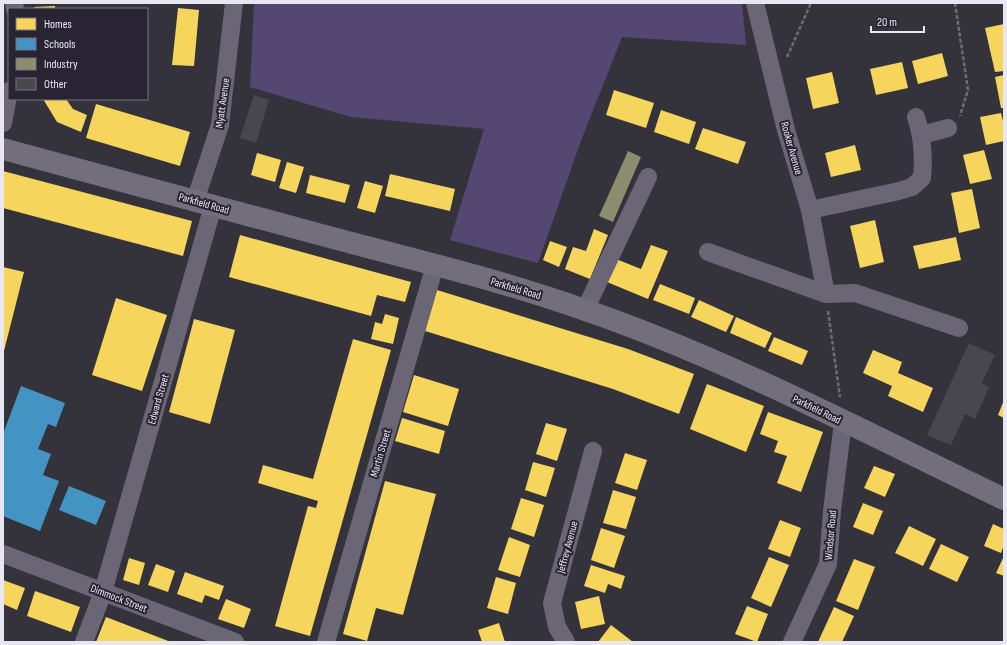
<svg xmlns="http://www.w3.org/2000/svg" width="1007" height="645" viewBox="0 0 1007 645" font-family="'Sofia Sans Condensed',sans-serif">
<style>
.green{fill:#544873}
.homes{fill:#f6d55c}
.schools{fill:#4393c3}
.industry{fill:#8c8c6e}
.building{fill:#49474e}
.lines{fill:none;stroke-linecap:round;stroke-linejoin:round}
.path{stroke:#6f6b77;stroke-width:2.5;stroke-dasharray:4 2;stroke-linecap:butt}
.minor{stroke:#6b6676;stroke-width:18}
.major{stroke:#736e7c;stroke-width:22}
.labels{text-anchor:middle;stroke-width:4;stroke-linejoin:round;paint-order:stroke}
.street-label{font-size:11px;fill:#e8e6f1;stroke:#282434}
</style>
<rect width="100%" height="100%" fill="#34323a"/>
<path class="green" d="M254 3H742L746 45 622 37 582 138 538 263 450 240 484 129 351 117 250 87Z"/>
<path class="homes" d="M55 6V9H34V7Z
M178 8 199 10 194 66 172 65Z
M1004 24V71L995 72 985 28Z
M942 53 948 76 918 84 912 61Z
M902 62 908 88 876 95 870 69Z
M832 72 839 103 813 109 806 78Z
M1004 75V108H1001L995 77Z
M614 90 654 103 646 128 606 115Z
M43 99H66L73 109 87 115 81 132 57 122Z
M96 104 190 132 180 166 86 138Z
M661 110 696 122 689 144 654 132Z
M1001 113 1004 125V141L986 145 980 117Z
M703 128 746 142 738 164 695 149Z
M855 145 861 170 831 177 825 153Z
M984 150 992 179 970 184 963 155Z
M257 153 281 160 275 182 251 175Z
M287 162 304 167 296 193 279 188Z
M3 171 192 221 183 256 3 208Z
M390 174 455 189 450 211 385 196Z
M310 175 350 185 345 203 306 193Z
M365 181 383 186 375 213 357 208Z
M972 189 980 228 959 233 951 193Z
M875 220 884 262 860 268 850 226Z
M594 229 608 235 590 279 565 269 573 247 586 251Z
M240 235 411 282 405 302 377 295 371 316 229 277Z
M956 237 961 260 919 269 913 246Z
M550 241 567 247 559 267 543 260Z
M651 245 668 251 648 299 607 282 616 259 641 269Z
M3 267 24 272 4 351H3Z
M660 284 695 298 689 314 653 300Z
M437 290 628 349 694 374 679 414 613 389 425 331Z
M116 298 167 315 142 391 92 375Z
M699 300 734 316 726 332 691 317Z
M385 314 399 318 393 344 371 339 375 322 382 324Z
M736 317 772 333 765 348 730 333Z
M194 319 235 330 210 424 169 412Z
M774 337 808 351 802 365 768 351Z
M353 339 391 350 310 636 275 626 308 506 316 508 318 501 258 483 263 465 313 479Z
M873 350 902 362 898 373 933 388 923 412 888 396 892 386 863 373Z
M414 375 459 389 448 426 403 412Z
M707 384 764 406 746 452 690 429Z
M1004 400V418L998 415Z
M768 412 823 432 801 492 777 483 787 456 774 452 778 441 760 434Z
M402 418 445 431 439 454 395 441Z
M546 423 567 429 557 461 536 454Z
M625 453 647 460 637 490 615 483Z
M533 462 555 468 546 497 525 490Z
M874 466 895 474 885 497 864 488Z
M385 481 436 494 403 615 376 608 367 641 343 634Z
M613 490 636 497 626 529 603 523Z
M521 498 544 505 534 537 511 529Z
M863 503 883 511 873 535 853 527Z
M780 520 801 528 790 557 768 549Z
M993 524 1004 529V545L1001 553 984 546Z
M909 526 936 539 923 566 895 553Z
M601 528 625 536 614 568 591 560Z
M509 537 530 545 520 577 498 570Z
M941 544 969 557 957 582 929 569Z
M1004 556V576L996 573Z
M769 557 789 565 771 607 751 598Z
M129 558 145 563 139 585 123 580Z
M854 559 875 567 858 610 836 601Z
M156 564 175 571 168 592 148 585Z
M591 565 625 576 621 589 608 584 605 593 584 586Z
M185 572 224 586 219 600 205 595 202 603 177 594Z
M496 577 516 583 508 614 487 608Z
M3 580 25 588 17 610 3 604Z
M35 591 80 607 71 632 27 616Z
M599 596 605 624 581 629 575 602Z
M226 599 251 609 244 628 218 619Z
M747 606 768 614 757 642 735 634Z
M834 607 854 616 842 642H818Z
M106 617 171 642H96Z
M499 623 505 642H482L478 630Z
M611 625 633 642H598Z"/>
<path class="schools" d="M21 386 65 403 56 427 48 424 38 449 51 454 43 475 59 481 40 531 3 516V434Z
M69 486 106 501 96 525 59 510Z"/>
<path class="industry" d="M628 151 641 157 613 222 599 216Z"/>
<path class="building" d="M254 95 269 100 256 143 240 138Z
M969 343 995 355 982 383 989 387 975 419 965 414 951 445 927 435Z"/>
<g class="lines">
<path class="path" d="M955 3 968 90 960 116
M787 57 811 3
M828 311 840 397"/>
<path class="minor" d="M14 3 15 9
M755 3 786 130 810 210 826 294
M3 123 9 91
M922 135 948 128
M195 201 220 125 234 3
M810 210 899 191 912 187 922 178C924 157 923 138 916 117
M708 252 826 294 855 293 959 328
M585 310 648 177
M3 554 235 642
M84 642 103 592 213 206
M326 642 435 265
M566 642 557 627 552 603 593 451
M792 642 828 564 832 511 843 422"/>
<path class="major" d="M3 149C108 177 213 206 318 234 407 258 498 279 585 310 730 360 866 433 1004 499"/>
</g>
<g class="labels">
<g class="street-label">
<text transform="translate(222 103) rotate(-82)" y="4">Myatt Avenue</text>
<text transform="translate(792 148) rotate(74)" y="4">Rooker Avenue</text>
<text transform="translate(204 203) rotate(16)" y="4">Parkfield Road</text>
<text transform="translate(516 288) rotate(17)" y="4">Parkfield Road</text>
<text transform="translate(158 399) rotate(-74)" y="4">Edward Street</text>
<text transform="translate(817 409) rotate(26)" y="4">Parkfield Road</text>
<text transform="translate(380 453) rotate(-74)" y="4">Martin Street</text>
<text transform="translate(830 535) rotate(-85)" y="4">Windsor Road</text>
<text transform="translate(567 547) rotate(-75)" y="4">Jeffrey Avenue</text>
<text transform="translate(119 598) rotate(21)" y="4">Dimmock Street</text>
</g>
</g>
<rect width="1007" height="645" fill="none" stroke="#e8e6f1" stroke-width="8"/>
<rect x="8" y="8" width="140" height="92" fill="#282434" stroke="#757280"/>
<rect x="16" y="18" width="20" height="12" fill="#f6d55c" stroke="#757280"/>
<text x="44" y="28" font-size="12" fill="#e8e6f1">Homes</text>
<rect x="16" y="38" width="20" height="12" fill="#4393c3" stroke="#757280"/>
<text x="44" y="48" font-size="12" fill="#e8e6f1">Schools</text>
<rect x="16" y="58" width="20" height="12" fill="#8c8c6e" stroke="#757280"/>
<text x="44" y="68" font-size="12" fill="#e8e6f1">Industry</text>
<rect x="16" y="78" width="20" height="12" fill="#49474e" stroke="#757280"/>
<text x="44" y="88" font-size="12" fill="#e8e6f1">Other</text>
<path d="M871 26v6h53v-6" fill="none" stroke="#e8e6f1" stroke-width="2"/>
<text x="877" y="26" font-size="12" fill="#e8e6f1" stroke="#282434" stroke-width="3" paint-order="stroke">20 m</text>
</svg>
